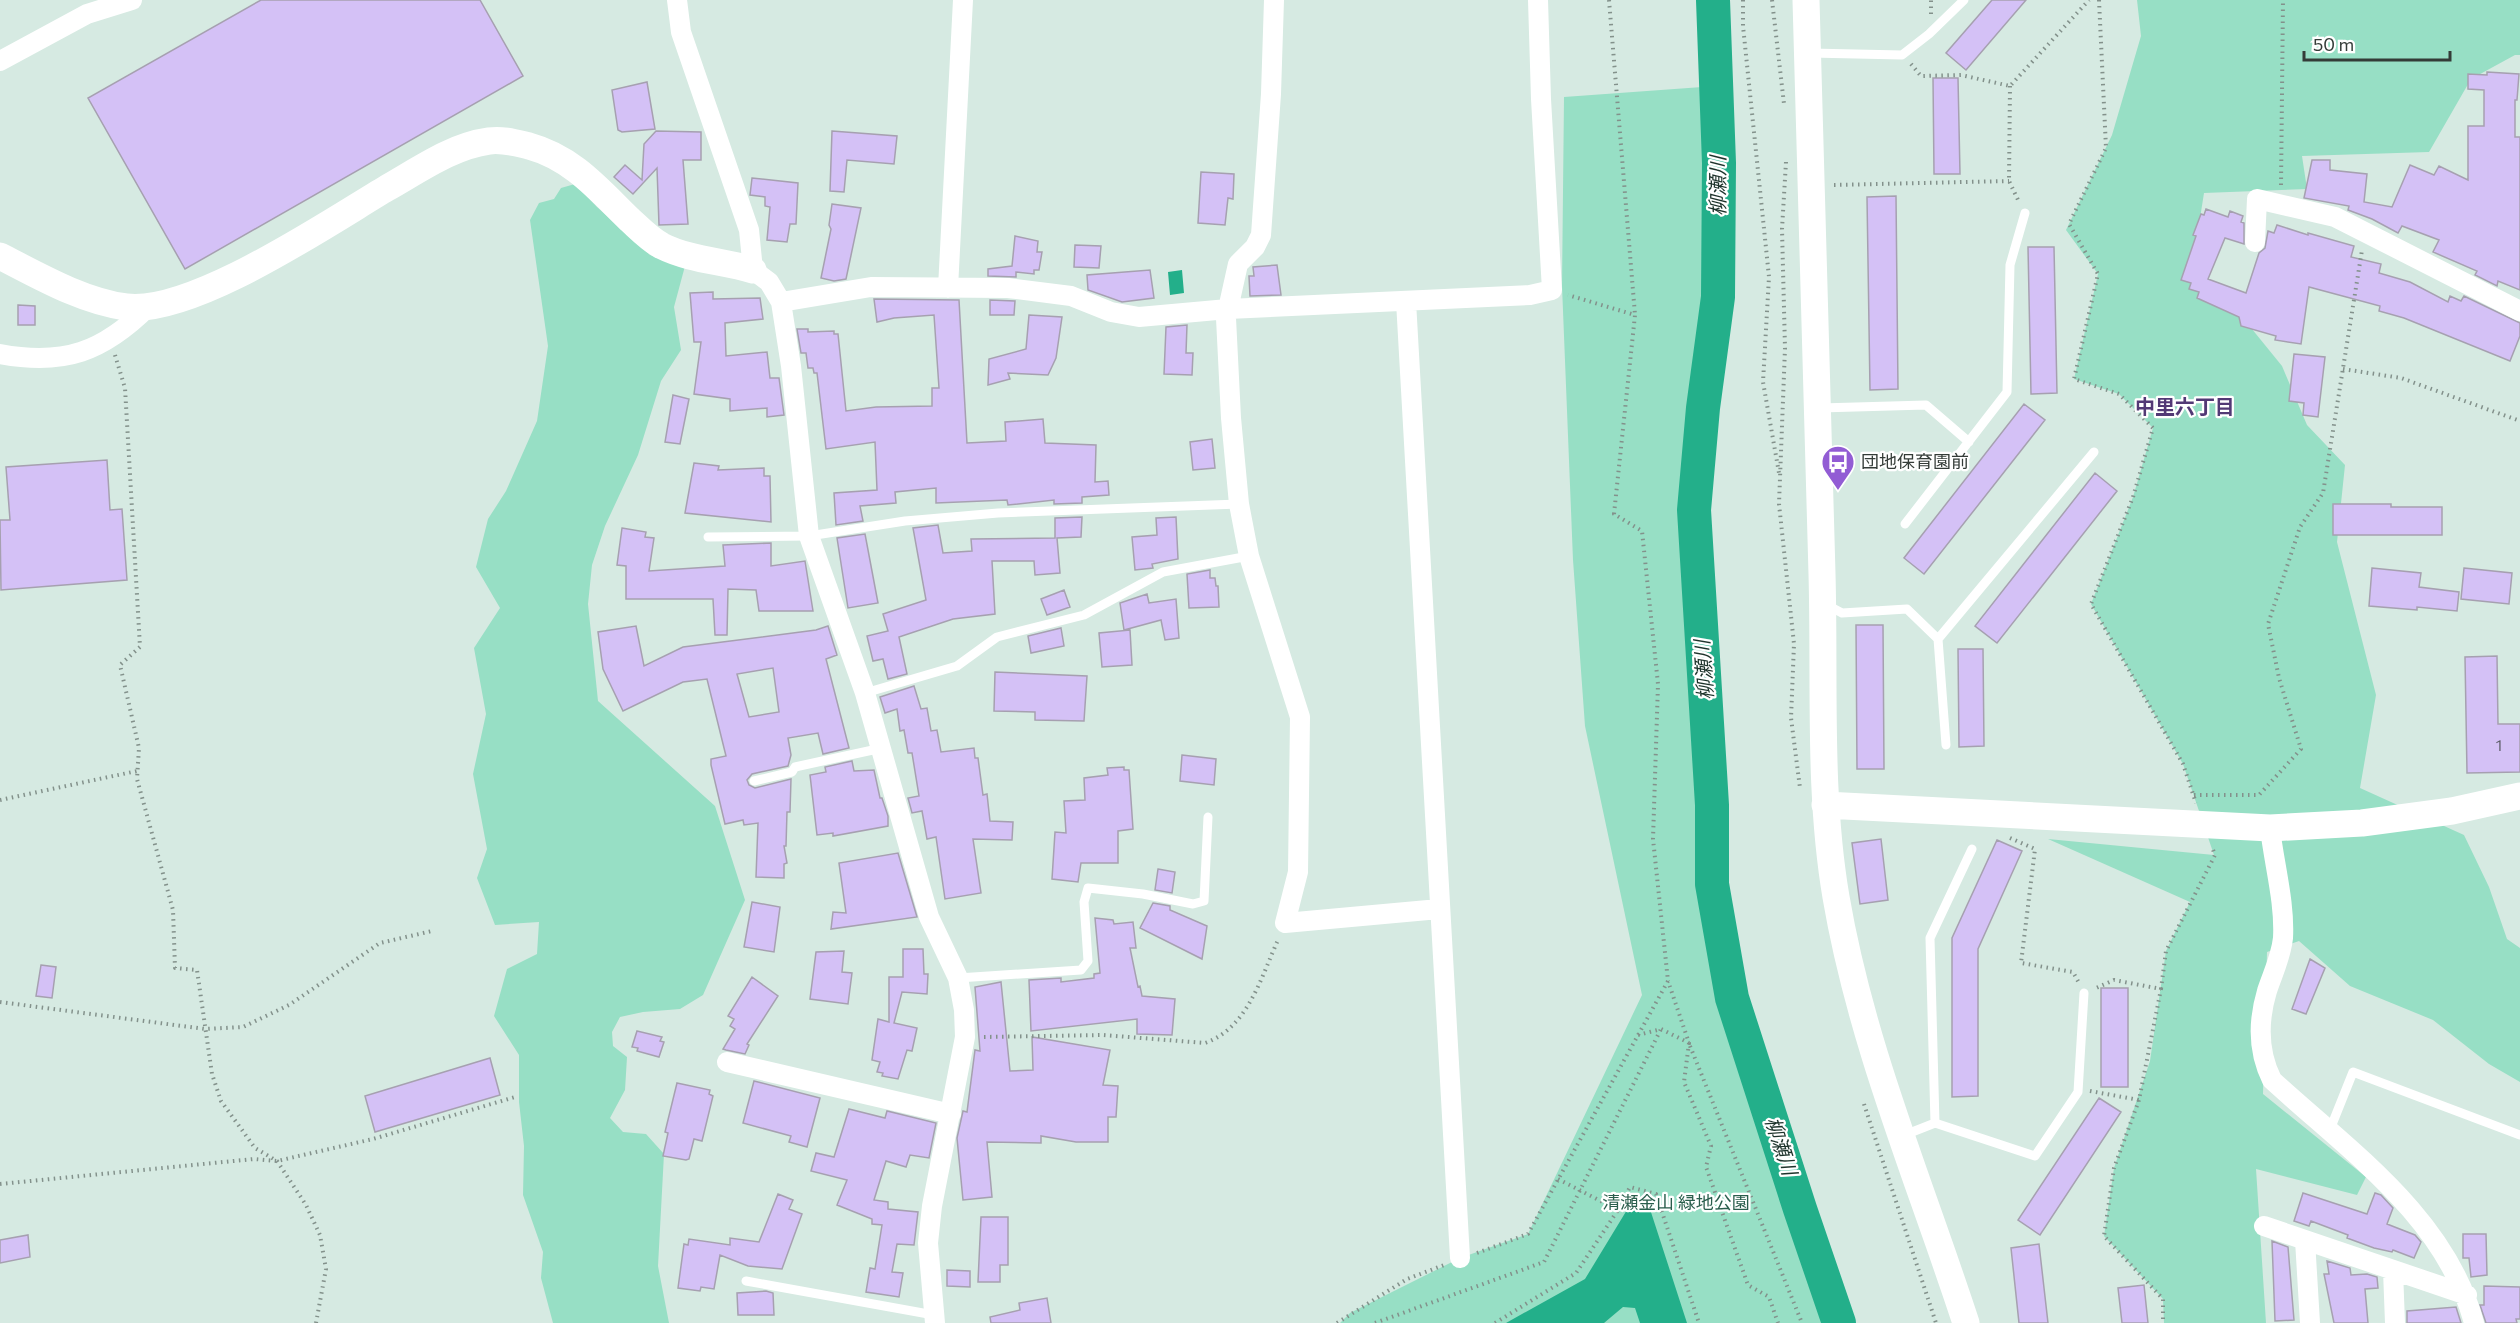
<svg xmlns="http://www.w3.org/2000/svg" width="2520" height="1323" viewBox="0 0 2520 1323" font-family="Commissioner,'Noto Sans JP',sans-serif">
<style>
.green{fill:#97dfc5}
.water{fill:#23af8a}
.lines{fill:none;stroke-linecap:round;stroke-linejoin:round}
.river{stroke:#23af8a;stroke-width:34}
.building{fill:#d4c1f6;stroke:#a6a0b0;stroke-width:1.5;fill-rule:evenodd}
.path{stroke:#83918b;stroke-width:4;stroke-dasharray:1.5 4.5;stroke-linecap:butt}
.lane{stroke:#fff;stroke-width:9}
.street{stroke:#fff;stroke-width:20}
.secondary{stroke:#fff;stroke-width:27}
.labels{text-anchor:middle;stroke-width:4.5;stroke-linejoin:round;paint-order:stroke}
.number-label{font-size:15px;fill:#5c5d68}
.poi-label{font-size:18px;fill:#343c38;stroke:#fff;text-anchor:start}
.park-label{font-size:18px;fill:#2a5e4d;stroke:#fff}
.water-label{font-size:20px;font-style:italic;fill:#1d332b;stroke:#fff}
.neighbourhood-label{font-size:20px;font-weight:bold;fill:#523975;stroke:#fff}
</style>
<rect width="100%" height="100%" fill="#d6eae2"/>
<path class="green" d="M2137 0H2520V55H2515L2471 79 2429 152 2302 156 2307 189 2204 193 2192 269 2243 318 2282 366 2307 425 2345 465 2337 542 2376 695 2360 788 2464 835 2489 887 2507 939 2520 948V1082L2489 1064 2433 1020 2350 986 2299 941 2267 952 2263 1094 2366 1177 2357 1195 2256 1169 2266 1323H2164L2163 1299 2104 1236 2114 1168 2150 1061 2166 951 2190 902 2048 839 2214 855 2183 764 2091 604 2133 497 2153 428 2119 394 2074 379 2098 274 2066 230 2112 135 2141 36Z
M1716 86 1694 510 1712 884 1732 998 1844 1323H1340L1350 1313 1460 1258 1528 1234 1642 995 1585 726 1573 560 1562 286 1564 97Z
M575 184 597 207 650 255 685 266 674 307 681 350 661 381 638 455 605 526 592 565 588 604 598 701 715 806 745 900 703 995 680 1009 643 1012 620 1017 612 1032 613 1046 627 1057 625 1090 610 1118 623 1132 646 1134 664 1154 658 1266 669 1323H553L541 1278 543 1252 523 1195 524 1146 519 1102V1055L494 1016 507 969 537 954 539 922 495 925 477 878 487 849 473 774 486 714 474 648 500 608 476 567 488 519 506 491 537 421 548 346 530 220 539 203 554 199 561 188Z"/>
<path class="water" d="M1182 270 1184 293 1170 295 1168 272Z
M1633 1200 1649 1206 1687 1323H1640L1635 1308 1623 1307 1604 1323H1506L1585 1279Z"/>
<g class="lines">
<path class="river" d="M1713 0 1719 163 1718 297 1703 408 1694 510 1712 805V884L1732 998 1800 1209 1839 1323"/>
</g>
<path class="building" d="M261 0H480L523 76 185 269 88 98Z
M1992 0H2026L1966 70 1946 53Z
M2487 72 2519 74 2517 100H2515V137H2520V290L2498 281 2497 286 2475 275 2477 271 2433 252 2439 240 2402 226 2398 233 2372 219 2348 210 2349 206 2304 198 2312 160H2330V170L2367 174 2364 202 2392 207 2410 165 2434 175 2439 166 2468 180V126H2484V90L2468 89V74L2487 75Z
M1933 78H1958L1960 174H1934Z
M647 82 655 129 622 132 618 130 612 90Z
M656 131 701 132V160H683L688 224 659 225 657 168 633 194 614 177 625 165 642 180 644 144Z
M832 131 897 136 894 164 847 160 844 192 830 191Z
M1201 172 1234 174 1233 199 1228 198 1225 225 1198 223Z
M752 178 798 183 796 224H790L787 242 767 240 770 207 765 206V197L750 195Z
M1896 196 1898 389 1870 390 1867 197Z
M832 204 861 208 846 279 834 281 821 278 831 229 829 225Z
M2206 209 2228 217 2230 211 2243 216 2241 222 2244 223V244L2225 238 2208 279 2246 293 2259 253 2265 248 2268 231 2274 233 2277 225 2308 235V233L2354 246 2351 257 2381 264 2379 273 2410 282 2448 302 2450 296 2461 301 2464 296 2520 323V336L2510 361 2404 318 2379 311 2380 306 2309 287 2301 344 2275 340 2276 336 2241 326 2239 317 2197 298 2199 292 2189 289 2191 283 2181 280 2196 236 2193 235 2201 214 2204 215Z
M1015 236 1038 241 1037 252H1042L1039 270H1034V274L1016 272V277L988 276V269L1012 266Z
M1075 245 1101 246 1099 268 1074 267Z
M2028 247H2054L2057 393 2031 394Z
M1277 265 1281 295 1250 296 1249 276H1254L1253 267Z
M1150 270 1154 298 1122 302 1088 290 1087 275Z
M713 292V299L760 298 763 319 725 323 726 356 767 352 770 378H779L784 415 767 417V408L730 411V399L694 394 701 342H694L690 293Z
M874 299 959 300 967 443 1006 441 1005 422 1043 419 1045 443 1096 445 1095 482 1108 481 1109 495 1082 497V503L1054 504V500L1008 505 1007 500 936 503V488L895 492 896 503 860 506 863 521 836 525 834 493 877 490 875 442 826 449 817 373H814L813 368H808L806 353H801L797 329H808V332L834 331V334H838L846 411 876 407 932 406V388H939L934 315 894 318 877 322Z
M990 300 1015 301 1014 315H990Z
M18 305 35 306V325H18Z
M1029 315 1062 317 1056 358 1048 375 1008 373 1010 379 988 385 989 359 1026 349Z
M1187 325 1186 353H1193L1192 375 1164 374 1166 327Z
M2294 354 2325 357 2318 417 2303 415 2304 403 2289 401Z
M673 395 689 399 680 444 665 442Z
M2024 404 2045 420 1924 574 1904 558Z
M1212 439 1215 468 1193 470 1190 442Z
M107 460 110 510 122 509 127 580 1 590 0 520H10L6 467Z
M694 463 719 466 718 470 764 468V476H770L771 522 685 513Z
M2095 473 2117 491 1997 643 1975 626Z
M2333 504H2391V507H2442V535H2333Z
M1082 517 1081 537 1057 538 1060 573 1035 575 1034 561H992L995 614 953 619 899 637 907 674 888 679 883 659 873 661 867 636 888 631 883 614 926 600 913 528 938 525 943 553 972 551 971 539 1055 538V518Z
M1176 517 1178 559 1152 564 1153 568 1135 570 1132 537 1157 535 1156 518Z
M622 528 646 532 645 537 654 538 649 571 725 566 723 545 771 543V566L805 561 813 611H759L756 590 728 589 727 635H715L713 599H626V566L617 565Z
M865 534 878 603 848 608 837 538Z
M2372 568 2421 573 2419 587 2459 592 2457 611 2417 607V610L2369 606Z
M2464 568 2512 573 2509 604 2461 599Z
M1210 570V578H1215L1216 586H1218L1219 607 1189 608 1187 574Z
M1064 590 1070 607 1047 615 1041 599Z
M1147 594 1149 603 1176 599 1179 638 1165 640 1161 620 1124 630 1120 603Z
M1856 625H1883L1884 769H1857Z
M636 626 644 666 683 647 816 630 828 626 837 655 826 659 849 748 823 754 818 733 788 738 791 755 788 766 752 774 747 780 749 785 755 788 791 779 790 812H787L786 846H784L787 863 784 864V878L756 877 758 823 744 825 743 820 725 824 711 765V759L726 756 707 679 683 682 623 711 603 669 598 632ZM773 668 779 712 749 717 737 674Z
M1061 628 1064 646 1031 653 1028 636Z
M1130 630 1132 665 1102 667 1099 633Z
M1958 649H1983L1984 746 1959 747Z
M2497 656 2498 724H2520V772L2467 773 2465 657Z
M995 672 1087 676 1084 721 1035 720V712L994 711Z
M914 686 921 709 927 708 931 731 937 730 941 752 974 748 975 758H978L983 795 987 794 990 821 1013 822 1012 840 973 839 981 893 945 899 936 837 927 839 922 811 912 813 908 798 919 796 912 753H908L904 730 900 731 897 709 885 713 880 697Z
M1182 755 1216 759 1214 785 1180 781Z
M852 761 854 771 874 770 880 798H882L888 816V826L833 836V833L817 835 810 775 826 772 825 767Z
M1124 767V770H1129L1133 829 1118 831V863H1081L1078 882 1052 879 1055 832 1066 833 1064 801 1085 800 1084 778 1108 775 1107 768Z
M1881 839 1888 900 1860 904 1852 843Z
M1997 840 2022 851 1978 949V1096L1952 1097V938Z
M898 853 917 917 831 929 833 912 846 913 839 863Z
M1158 869 1175 872 1172 893 1155 890Z
M752 902 780 907 774 952 744 947Z
M1153 903 1170 906V910L1207 926 1202 959 1140 928Z
M1095 918 1113 920 1114 924 1133 922 1136 948H1130L1138 987 1140 986 1142 996 1175 999 1172 1035 1137 1034V1019L1031 1031 1029 980 1061 978V982L1094 978V974L1100 973Z
M903 949H923L924 974H928L927 994 902 992 894 1023 917 1028 912 1051 907 1050 898 1079 882 1076 883 1073 877 1072 880 1062 872 1060 878 1019 889 1022V977H903Z
M844 951 842 972 852 973 848 1004 810 999 816 952Z
M2310 959 2325 968 2306 1014 2292 1009Z
M41 965 56 967 52 998 36 996Z
M752 977 778 996 747 1044 749 1045 745 1054 726 1050 723 1049 735 1029 730 1026 734 1019 728 1016Z
M1001 982 1010 1071 1033 1070 1032 1037 1110 1050 1103 1085 1118 1086 1116 1117H1108V1142H1076L1041 1136V1143L987 1142 992 1197 963 1200 957 1138 963 1111 967 1112 975 1050 980 1051 975 987Z
M2101 988H2128V1087H2101Z
M637 1031 662 1037 660 1041 664 1042 659 1057 637 1051 638 1048 632 1047Z
M490 1058 500 1095 375 1132 365 1096Z
M754 1081 820 1098 807 1147 789 1142 791 1136 743 1123Z
M677 1083 710 1090 709 1094 713 1096 702 1141 694 1139 689 1159 686 1160 663 1156 668 1133 665 1132Z
M2099 1098 2121 1112 2040 1235 2018 1220Z
M849 1109 885 1118 887 1111 936 1123 929 1158 910 1155 906 1167 886 1161 874 1200 888 1202V1209L918 1212 914 1245 897 1244 892 1272 903 1273 899 1297 866 1292 870 1268 875 1269 882 1225 872 1224V1219L837 1205 847 1180 811 1171 816 1153 834 1157Z
M2303 1193 2367 1214 2375 1193 2381 1195 2393 1208 2387 1224 2415 1235 2421 1242 2414 1258 2393 1250 2392 1252 2374 1248 2347 1238 2348 1235 2311 1221 2309 1226 2294 1221Z
M778 1194 793 1200 789 1209 802 1214 782 1269 748 1266 720 1255 714 1289 701 1287 700 1291 678 1288 684 1244 688 1245 689 1239 730 1245V1238L759 1242Z
M981 1217H1008V1265H1000V1282H978Z
M2463 1234H2486L2487 1275 2471 1277 2469 1258H2463Z
M28 1235 30 1257 0 1263V1240Z
M2272 1241 2288 1247 2294 1320 2275 1321Z
M2039 1244 2048 1323H2019L2011 1248Z
M2327 1261 2350 1268 2351 1275 2367 1274 2377 1277 2378 1288 2365 1289 2368 1323H2334L2324 1274H2329Z
M947 1270 970 1271V1287L947 1286Z
M2144 1285 2148 1323H2122L2118 1288Z
M2484 1286 2520 1287V1319H2516L2517 1323H2486L2480 1305H2484Z
M766 1291 773 1293 774 1315H738L737 1293Z
M1047 1298 1051 1323H991L990 1317 1020 1310 1019 1303Z
M2456 1307 2461 1323H2407V1311Z"/>
<g class="lines">
<path class="path" d="M1609 0 1635 315
M1743 0V26L1769 277 1763 382 1779 473
M1772 0 1784 104
M2099 0 2106 148 2069 224 2098 274 2074 379 2119 394 2153 428 2133 497 2091 604 2183 764 2196 803
M1931 14V0
M1911 64 1921 76 1961 75 2010 86 2089 0
M2010 86 2009 181 2019 202
M1786 162 1782 229 1785 348 1779 504 1794 644 1791 718 1800 788
M1834 185 2009 181
M2281 185 2283 0
M115 355 125 388 140 647 120 665 139 748 137 779 173 910 175 968 197 970 212 1074 221 1101 255 1148 277 1161 306 1205 320 1235 326 1269 316 1323
M2343 369 2401 378 2520 421
M2194 795H2259L2301 749 2279 678 2268 624 2300 527 2323 493 2362 250
M0 800 137 771
M2010 838 2035 849 2021 963 2073 972 2079 983
M2161 989 2166 951 2215 855 2212 847
M0 1002 205 1029 243 1027 289 1005 380 943 432 931
M1638 1035 1661 1029 1689 1043 1668 981
M984 1037 1103 1035 1205 1043C1248 1028 1261 977 1278 940
M1689 1043 1684 1082 1711 1146 1706 1167 1748 1285 1769 1297 1778 1323
M1690 1046 1802 1323
M2090 1091 2139 1100 2161 989 2114 980 2094 989
M2139 1100 2114 1168 2104 1236 2163 1299V1323
M1864 1104 1936 1323
M1558 1179 1618 1210 1630 1187 1656 1194 1699 1323
M0 1184 254 1159 277 1161 373 1139 515 1097
M1477 1253 1528 1234 1668 981 1653 839 1658 684 1642 531 1614 514 1635 315 1568 295
M1337 1323 1407 1279 1444 1265
M1375 1323 1544 1262 1661 1029
M1495 1323 1576 1273 1618 1210"/>
<path class="lane" d="M1810 53 1902 55 1929 34 1964 0
M1820 408 1926 405 1969 442
M1905 524 2007 392 2010 265 2025 213
M708 537 809 536 905 521 998 513 1239 504
M1825 604 1842 613 1907 609 1938 639 2094 452
M1938 639 1946 745
M865 693 957 666 997 637 1084 615 1163 572 1249 556
M754 781 792 772 795 767 882 748
M958 978 1081 970 1088 961 1084 902 1088 888 1143 894 1193 904 1204 901 1208 817
M1935 1123 2035 1156 2078 1092 2084 993
M2329 1132 2353 1072 2520 1135
M1902 1136 1935 1123 1930 938 1972 849
M746 1281 934 1315"/>
<path class="street" d="M677 0 681 32 749 230 753 270 769 282 781 302 791 366 809 536 865 693 929 917 958 978 964 1010 965 1037 932 1206 928 1243 935 1323
M1274 0 1271 94 1261 235 1255 247 1238 264 1226 318 1231 418 1239 504 1249 556 1300 717 1298 872 1285 923 1439 909
M0 61 87 14 132 0
M2255 242 2257 199 2335 217 2520 311
M948 288 963 0
M1406 301 1460 1258
M781 302 871 287 1008 288 1071 296 1111 312 1139 317 1228 309 1530 295 1552 290 1541 99 1538 0
M0 354C64 366 103 352 149 306
M2270 828C2274 864 2285 902 2283 938 2281 957 2273 973 2267 991 2258 1021 2258 1052 2272 1080 2348 1150 2446 1217 2474 1323
M727 1062 951 1114
M2264 1226 2467 1295
M2305 1240 2310 1323
M2393 1270 2395 1323"/>
<path class="secondary" d="M1806 0C1811 191 1817 382 1822 574 1825 681 1818 791 1836 897 1861 1044 1920 1182 1966 1323
M0 256C39 276 82 301 126 307 193 315 328 223 387 188 419 170 452 146 489 141 503 139 516 143 529 146 573 158 599 190 630 220 640 229 649 239 662 246 690 260 723 261 753 270
M1825 805 2270 828 2362 823 2452 811 2520 796"/>
</g>
<defs>
<symbol id="bus-pin" viewBox="-11 -11 22 30"><path d="M0 17L-7.5 6A9.5 9.5 0 1 1 7.5 6Z" fill="#925cd4" stroke="#fff"/><path d="M-5-6H5V4H4V6H2V4H-2V6H-4V4H-5ZM-3.5-4V0h7V-4ZM-3.5 1.2v1.5H-2V1.2ZM2 1.2v1.5H3.5V1.2Z" fill="#fff"/></symbol>
</defs>
<g fill-rule="evenodd">
<use href="#bus-pin" x="1819" y="443" width="38" height="52"/>
</g>
<g class="labels">
<g class="number-label">
<text x="2499" y="751">1</text>
</g>
<g class="poi-label">
<text x="1861" y="468">団地保育園前</text>
</g>
<g class="park-label">
<text x="1676" y="1209">清瀬金山 緑地公園</text>
</g>
<g class="water-label">
<text transform="translate(1718 186) rotate(-90)" y="7">柳瀬川</text>
<text transform="translate(1704 670) rotate(-94)" y="7">柳瀬川</text>
<text transform="translate(1781 1146) rotate(72)" y="7">柳瀬川</text>
</g>
<g class="neighbourhood-label">
<text x="2185" y="414">中里六丁目</text>
</g>
</g>
<path d="M2304 51v9h146v-9" fill="none" stroke="#343c38" stroke-width="3"/>
<text x="2313" y="51" font-size="18" fill="#343c38" stroke="#ffffff" stroke-width="4.5" paint-order="stroke">50 m</text>
</svg>
